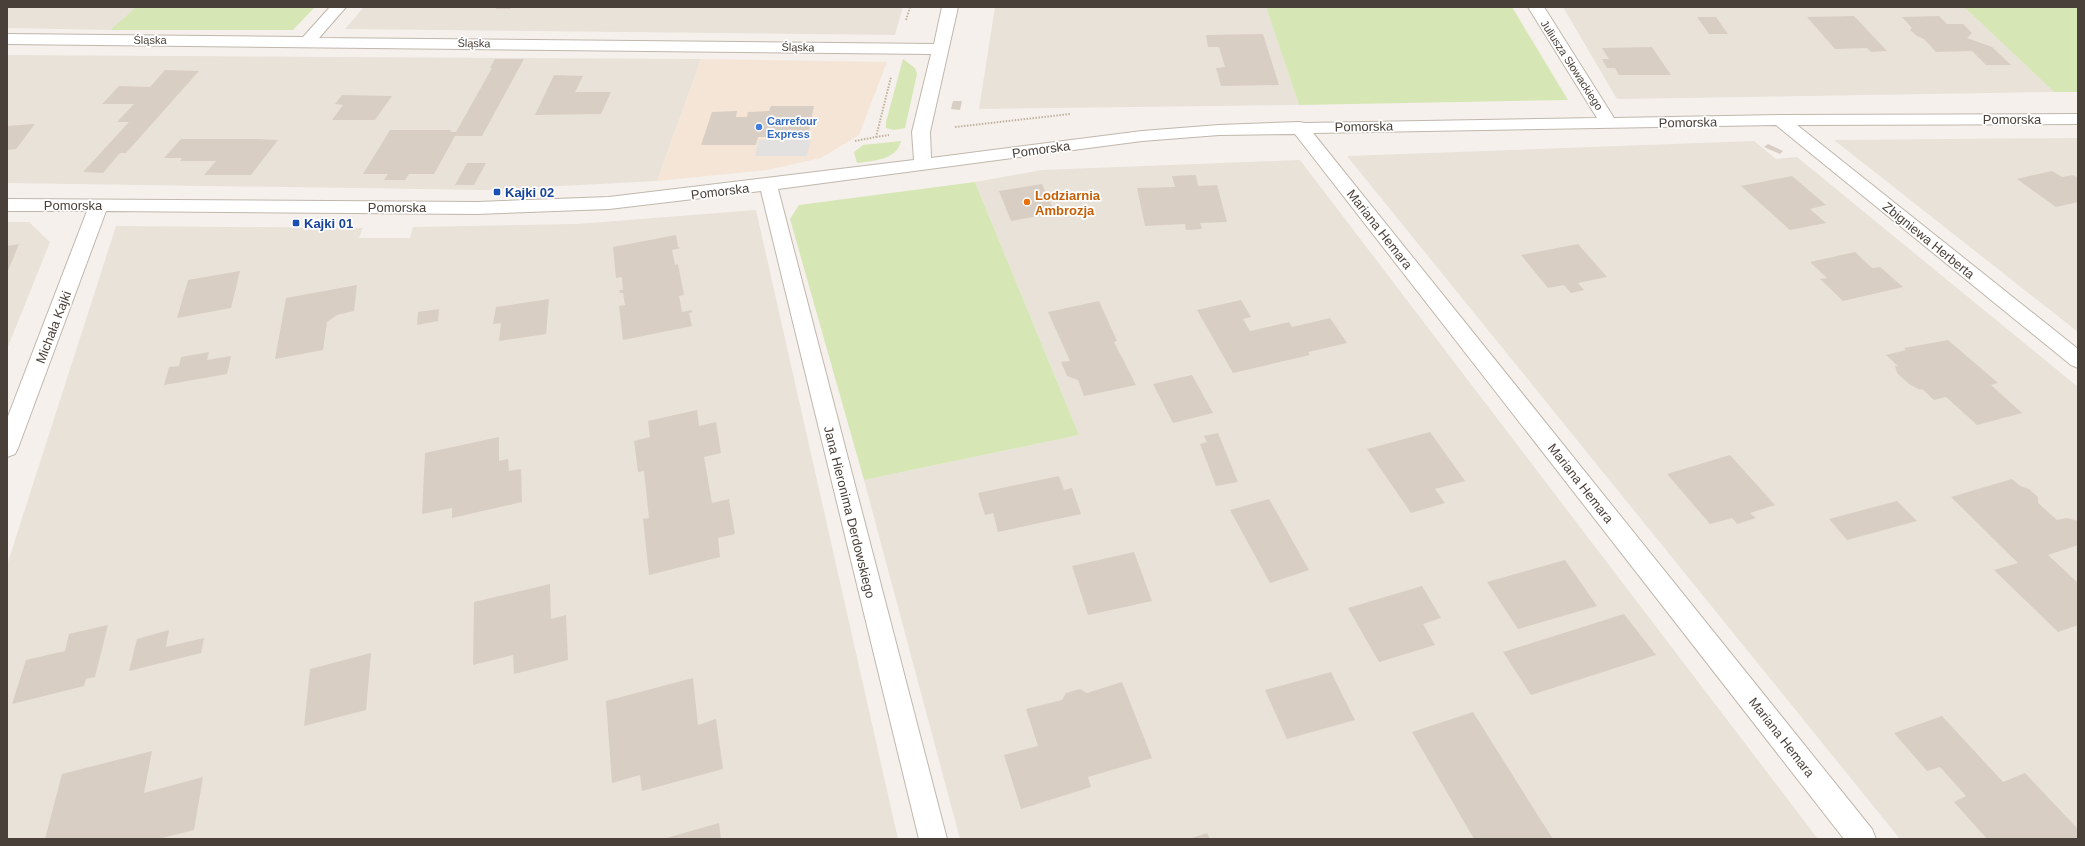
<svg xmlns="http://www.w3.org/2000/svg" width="2085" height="846" viewBox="0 0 2085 846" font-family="Helvetica,sans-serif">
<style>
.residential{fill:#e8e2d9}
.commercial{fill:#f5e5d7}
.green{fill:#d6e7b5}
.parking{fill:#e3e1df}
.building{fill:#d9cec3}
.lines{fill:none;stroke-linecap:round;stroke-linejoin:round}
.minor-casing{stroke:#c0b7ad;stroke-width:2}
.path{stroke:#c1b19f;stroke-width:2;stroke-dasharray:1.5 1.5;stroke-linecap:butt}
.minor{fill:#fff;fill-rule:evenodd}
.shop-dot{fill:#3f7fe0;stroke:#fff;stroke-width:1.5}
.transit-dot{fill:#1a4fb4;stroke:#fff;stroke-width:1.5}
.food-dot{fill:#e8710a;stroke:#fff;stroke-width:1.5}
.labels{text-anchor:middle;stroke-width:3.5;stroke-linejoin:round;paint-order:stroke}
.far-street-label{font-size:11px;fill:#494039;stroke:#fff}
.far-shop-label{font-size:11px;font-weight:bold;fill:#366cbe;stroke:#fff;text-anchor:start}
.street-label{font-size:13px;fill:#494039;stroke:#fff}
.transit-label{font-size:13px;font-weight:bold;fill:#164399;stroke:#fff;text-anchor:start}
.food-label{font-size:13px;font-weight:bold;fill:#c56008;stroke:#fff;text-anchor:start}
</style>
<rect width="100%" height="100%" fill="#f5f0eb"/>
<path class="residential" d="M7 7H136L110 30 7 28Z
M364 7H903L895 35 345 29Z
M995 7H1266L1299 105 979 109Z
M1563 7H1964L2054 92 1617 99Z
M7 55 701 59 657 181 486 190 7 183Z
M2078 138V332L1834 140Z
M1754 141 1776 159 1797 157 2078 387V839H1900L1347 156Z
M1300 160 1818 839H960L864 480 1079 435 975 182 1042 170Z
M756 210 898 839H7V565L116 226 363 228 359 238H410L413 227 577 224Z
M7 222H29L50 242 7 349Z"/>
<path class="commercial" d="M701 59 887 62 859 135 821 158 767 170 657 181Z"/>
<path class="green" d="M136 7H315L293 30H110Z
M1266 7H1512L1568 100 1299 105Z
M1964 7H2078V92H2054Z
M903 59 915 68 917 74 905 128 894 130 886 128V122Z
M901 141C897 160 873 161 857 163L854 152 863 145Z
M975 182 1079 435 864 480 790 219 799 205Z"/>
<path class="parking" d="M759 140H811L807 156H755Z"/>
<path class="building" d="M497 7H512L510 9H496Z
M1854 16 1887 51 1871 52 1867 48 1835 49 1807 17Z
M1939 16 1947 24H1963L1972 33 1967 38 1992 47 2011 65H1986L1972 51 1936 52 1924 39 1917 36 1910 30 1912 28 1902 17Z
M1697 17H1716L1728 34H1709Z
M1263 34 1279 85 1221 86 1216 68 1225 67 1219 47H1208L1206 35Z
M1652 47 1671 75H1619L1615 68H1607L1602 59H1609L1602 48Z
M495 59H524L482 136H455L434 174H409L405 180H384L388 174H363L390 130H451L450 132H456L492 68H490Z
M165 70 199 71 126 153H120L103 173 83 172 129 122H117L134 104H102L119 86 150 87Z
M554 75 583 76 575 92H611L601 114 535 115Z
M342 95 392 96 375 120H332L343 105 335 104Z
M953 101H962L960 110 951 109Z
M771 106H814L808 136 758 137 756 145H701L712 112 737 111 736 117H747L748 112 769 111Z
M35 124 16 149 7 150V126Z
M181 139H257L278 140 251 175H204L216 161H180L182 158H164Z
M1768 144 1783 151 1780 154 1764 147Z
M467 163H486L474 185H455Z
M2052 171 2062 177 2073 175 2078 178V202L2056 207 2017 179Z
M1196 175 1198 186 1217 185 1227 222 1200 223 1202 229 1186 230 1185 224 1145 226 1137 188 1175 187 1172 176Z
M1792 176 1826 205 1810 209 1826 223 1790 230 1741 186Z
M1042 184 1055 213 1011 221 999 191Z
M676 235 678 247 681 248 672 250 675 265 678 264 684 295 679 296 682 312 692 310V312L689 313 692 326 623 340 619 306 625 305 623 293H620L619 290H623L622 277 616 278 613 247Z
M19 244 7 273V246Z
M1578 244 1607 277 1578 283 1584 290 1571 293 1564 285 1548 288 1521 255Z
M1855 252 1872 268 1880 267 1903 287 1843 301 1820 279 1827 278 1810 262Z
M240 271 231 308 177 318 188 280Z
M357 285 354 311 337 315 327 322 323 350 275 359 286 298Z
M549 299 546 334 499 341 501 323 493 324 496 307Z
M1241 300 1251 317 1243 319 1250 331 1289 322 1292 327 1330 318 1347 343 1308 352 1310 355 1233 373 1197 310Z
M1099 301 1117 341 1114 342 1136 385 1084 396 1078 380 1067 376 1061 362 1070 361 1048 312Z
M439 309 438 321 417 325 418 312Z
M1948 340 1998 383 1991 385 2022 413 1977 425 1946 397 1934 400 1922 389 1920 390 1909 384 1897 373 1895 366H1898L1886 355 1906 350 1904 348Z
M209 352 207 360 231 356 227 374 164 385 169 367 179 366 181 357Z
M1192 375 1213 413 1173 423 1153 384Z
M697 410 699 426 716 422 721 453 704 457 712 503 729 499 735 534 718 538 720 557 649 575 643 519 649 518 644 471 638 472 634 441 650 437 648 421Z
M1430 432 1465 481 1435 489 1445 503 1411 513 1367 449Z
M1218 433 1238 482 1216 486 1200 444 1207 442 1204 436Z
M499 437V461L508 459 509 471 521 469 522 502 452 518V508L422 514 425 453Z
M1730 455 1775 505 1750 513 1756 518 1737 524 1732 518 1710 524 1667 474Z
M1059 476 1064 490 1072 488 1081 514 998 532 993 513 985 515 978 493Z
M2012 479 2020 486 2029 489 2038 497V503L2057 520 2067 518 2078 521V545L2048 555 2078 583V625L2058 632 1994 570 2018 563 1951 497Z
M1269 499 1309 570 1270 583 1230 510Z
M1897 501 1917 521 1847 540 1829 519Z
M1134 552 1152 601 1088 615 1072 566Z
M1565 560 1597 606 1518 629 1487 582Z
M550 584 551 619 566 615 568 660 514 674 513 655 473 665 474 602Z
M1422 586 1441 618 1423 624 1435 645 1379 662 1348 608Z
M1624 614 1656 655 1531 695 1503 652Z
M108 625 95 677 86 679 84 686 12 704 26 660 65 651 69 634Z
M169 630 166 647 204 638 201 653 129 671 137 639Z
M371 653 366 710 304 726 310 669Z
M1331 672 1355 720 1287 739 1265 690Z
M693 678 698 725 716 719 723 769 642 791 640 775 612 783 606 701Z
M1122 682 1152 758 1088 777 1091 787 1021 809 1004 755 1038 746 1026 709 1062 700 1066 693 1080 689 1087 693Z
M1473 712 1530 803 1553 839H1474L1412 732Z
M1942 716 2003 782 2025 773 2078 829V839H1987L1954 802 1966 796 1940 767 1927 771 1894 733Z
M152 751 144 793 203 777 194 830 158 839H45L62 774Z
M719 823 721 839H663Z
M1207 833 1210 839H1189Z"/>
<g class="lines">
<defs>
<path id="minor" d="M330 7H346L319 38 934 44 942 7H958L930 132 931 158 1142 131 1219 125 1299 122 1305 123 1597 118 1528 7H1544L1614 118 1780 115 2078 114V124L1797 125 2078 349V368L2071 365 1776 125 1313 133 1872 829 1876 839H1844L1295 134 1219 135 1142 141 778 189 947 839H919L761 191 609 209 477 214 106 211 18 448 15 454 7 457V419L87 211H7V199L477 202 609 197 914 160 912 132 931 54 7 44V34L303 37Z"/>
</defs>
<use href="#minor" class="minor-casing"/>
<path class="path" d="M906 20 910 7
M955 127 1070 114
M876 137 889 135
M855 141 876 137 891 77"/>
<use href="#minor" class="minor"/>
</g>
<circle class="shop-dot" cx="759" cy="127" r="4"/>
<g class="transit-dot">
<rect x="493" y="188" width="8" height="8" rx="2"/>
<rect x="292" y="219" width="8" height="8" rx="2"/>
</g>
<circle class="food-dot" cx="1027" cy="202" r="4"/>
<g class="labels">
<g class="far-street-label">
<text x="150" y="44">Śląska</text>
<text transform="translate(474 43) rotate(1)" y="4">Śląska</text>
<text transform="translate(798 47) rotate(1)" y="4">Śląska</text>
<text transform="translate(1572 65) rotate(57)" y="4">Juliusza Słowackiego</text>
</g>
<g class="far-shop-label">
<text x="767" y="125">Carrefour<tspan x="767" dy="13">Express</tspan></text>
</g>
<g class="street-label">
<text x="2012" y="124">Pomorska</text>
<text transform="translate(1688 122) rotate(-1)" y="5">Pomorska</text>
<text transform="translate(1364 126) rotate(-1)" y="5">Pomorska</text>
<text transform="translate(1041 149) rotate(-8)" y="5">Pomorska</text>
<text transform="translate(720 191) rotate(-7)" y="5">Pomorska</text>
<text x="73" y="210">Pomorska</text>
<text x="397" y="212">Pomorska</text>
<text transform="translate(1380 229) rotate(52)" y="5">Mariana Hemara</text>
<text transform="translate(1929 240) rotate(39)" y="5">Zbigniewa Herberta</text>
<text transform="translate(53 327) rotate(-69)" y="5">Michała Kajki</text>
<text transform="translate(1581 483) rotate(52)" y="5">Mariana Hemara</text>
<text transform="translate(850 512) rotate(76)" y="5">Jana Hieronima Derdowskiego</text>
<text transform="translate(1782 737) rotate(52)" y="5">Mariana Hemara</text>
</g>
<g class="transit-label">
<text x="505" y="197">Kajki 02</text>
<text x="304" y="228">Kajki 01</text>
</g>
<g class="food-label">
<text x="1035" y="200">Lodziarnia<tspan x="1035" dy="15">Ambrozja</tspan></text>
</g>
</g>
<rect width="2085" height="846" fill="none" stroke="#494039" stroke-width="16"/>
</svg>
